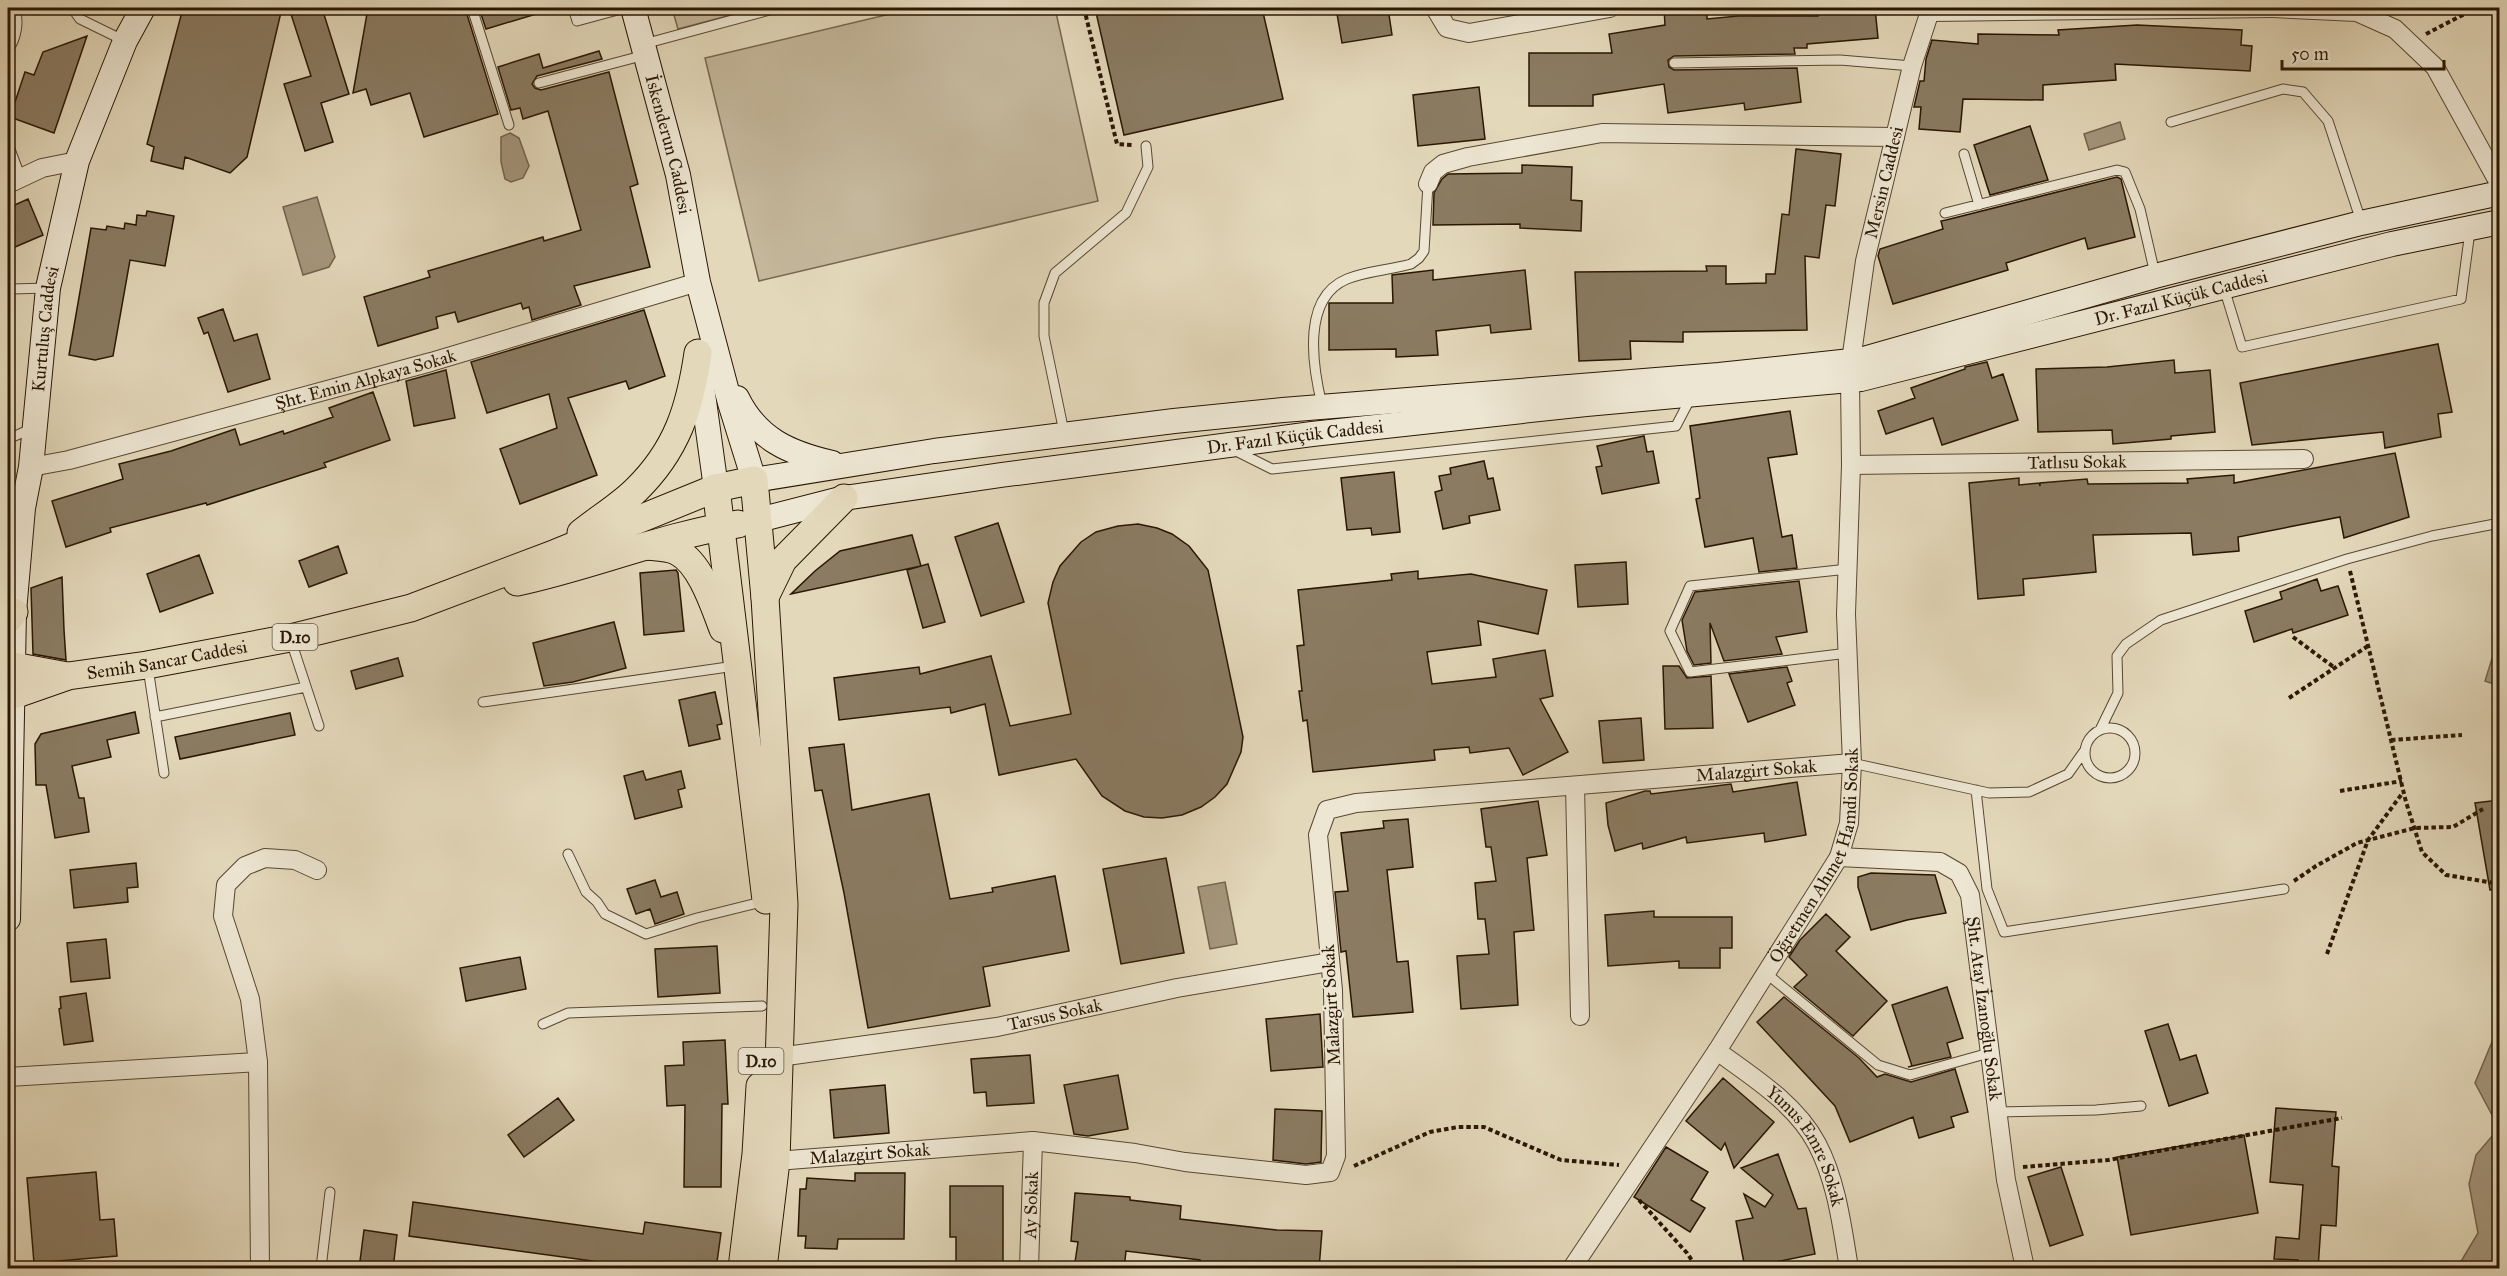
<svg xmlns="http://www.w3.org/2000/svg" width="2507" height="1276" viewBox="0 0 2507 1276" font-family="'IM FELL Great Primer',serif">
<style>
.green{fill:#c4b79b;stroke:#77674f;stroke-width:1.5}
.water{fill:#a4967c;stroke:#73634c;stroke-width:1.5}
.building{fill:#8a7b62;stroke:#2a1703;stroke-width:1.5}
.lines{fill:none;stroke-linecap:round;stroke-linejoin:round}
.lane-casing{stroke:#584731;stroke-width:11}
.street-casing{stroke:#584731;stroke-width:20}
.secondary-casing{stroke:#2a1703;stroke-width:26}
.primary-casing{stroke:#2a1703;stroke-width:29}
.path{stroke:#2a1703;stroke-width:4;stroke-dasharray:4.5 3;stroke-linecap:butt}
.lane{stroke:#ede6d2;stroke-width:9}
.street{stroke:#ede6d2;stroke-width:18}
.secondary{stroke:#ede6d2;stroke-width:24}
.primary{stroke:#e3d8ba;stroke-width:27}
.labels{text-anchor:middle;stroke-width:4.5;stroke-linejoin:round;paint-order:stroke}
.shield{fill:#ede6d2;stroke:#645541;stroke-width:1.5}
.shield-label{font-size:16px;font-weight:bold;fill:#2a1703}
.street-label{font-size:18px;fill:#2a1703;stroke:#ede6d2}
</style>
<rect width="100%" height="100%" fill="#e3d8ba"/>
<filter id="stains"><feTurbulence type="fractalNoise" baseFrequency=".00333" numOctaves="4"/><feColorMatrix values="0 0 0 0 .2 0 0 0 0 .09 0 0 0 0 .02 0 0 0 .5 -.17"/></filter>
<radialGradient id="worn" r=".72"><stop offset=".6" stop-color="#630" stop-opacity="0"/><stop offset="1" stop-color="#630" stop-opacity=".3"/></radialGradient>
<path class="green" d="M672 8H758L678 29Z
M915 8H1055L1098 201 759 281 705 58Z"/>
<path class="water" d="M2120 122 2125 139 2089 150 2084 134Z
M510 133 519 138 529 166 523 178 511 182 505 179 501 162V137Z
M317 197 335 257 329 267 303 275 283 207Z
M2499 636V686L2485 681Z
M1225 882 1237 944 1210 949 1198 887Z
M2499 1025V1268H2457L2478 1233 2469 1184 2476 1155 2499 1128 2475 1083Z"/>
<path class="building" d="M183 8H282L247 157 230 173 185 157 183 169 151 161 154 147 147 144Z
M289 8H322L349 94 321 103 333 142 305 151 284 84 311 76Z
M368 8H395L396 14 416 8H465L498 114 424 137 410 93 371 105 366 89 353 93Z
M479 8H542L543 12 486 29Z
M1095 8H1262L1283 99 1124 135Z
M1336 8H1388L1392 35 1342 43Z
M1664 8H1707V19L1738 16H1818L1817 10 1875 8 1878 38 1807 44V48H1794L1795 54 1674 56 1668 60 1669 67 1674 70 1797 68 1801 102 1745 110 1744 103 1668 113 1664 84 1593 95V106H1529V53H1612L1609 34 1665 25Z
M2137 25 2242 30 2241 45 2252 46 2250 71 2115 64 2116 80 2043 85V100L1963 99 1960 132 1919 129 1921 107H1914L1920 81H1924L1926 59 1932 40 1978 44V34L2059 35 2058 30Z
M87 36 54 133 10 117 25 72 34 75 43 52Z
M599 51 602 59 537 76 532 84 535 88 541 90 609 72 638 184 630 187 650 267 574 286 581 305 532 320 529 307 523 309 521 303 458 322 455 312 436 317 438 328 378 346 364 297 430 277 428 271 543 237 544 241 581 230 548 111 523 119 520 108 511 110 498 67 539 54 543 68Z
M1479 87 1485 139 1418 146 1413 95Z
M2030 126 2048 180 1990 195 1974 145Z
M1796 149 1841 154 1835 206 1826 205 1819 258 1805 256 1807 330 1683 332V342L1630 341 1631 359 1579 361 1575 272 1707 271 1706 266H1726V284L1766 283V274H1775L1782 214 1789 215Z
M1522 165 1572 167 1571 200 1582 201 1581 231 1520 228V224L1433 225 1434 193 1442 179 1448 174 1522 173Z
M2117 177 2121 179 2135 237 2088 249 2085 238 2006 263 2008 270 1893 304 1878 256 1880 249 1943 229 1941 221 1946 220Z
M28 199 43 235 8 250V208Z
M147 211 174 216 165 266 130 260 113 356 95 360 69 355 91 228 106 230 107 226 124 229 125 223 136 225 137 215 146 216Z
M1433 270V280L1525 270 1531 329 1491 333 1490 325 1436 331 1438 355 1396 357V349L1329 350V303H1393L1392 275Z
M223 309 234 341 257 334 270 379 228 392 208 332 204 334 198 318Z
M644 310 665 376 629 389 626 381 568 398 597 475 520 504 500 449 557 428 549 394 487 413 471 362Z
M2438 344 2452 412 2438 414 2441 437 2385 448 2383 432 2252 445 2240 383Z
M2174 360 2175 373 2210 370 2215 432 2171 436V439L2113 444 2112 430 2038 432 2036 369 2107 367Z
M1987 362 1992 378 2003 374 2018 420 1942 445 1933 418 1886 434 1878 411 1915 398 1911 388 1965 369V367Z
M446 370 455 418 414 426 406 381Z
M373 392 390 440 324 463 326 467 207 505 206 503 110 528 111 532 66 547 52 501 123 479 119 464 171 451 235 429 240 445 283 431 284 434 333 417 329 408Z
M1790 411 1797 454 1768 458 1782 537 1792 535 1797 568 1759 572 1753 538 1705 547 1696 499 1700 498 1690 426Z
M1644 436 1647 452 1653 451 1659 483 1602 494 1596 467 1602 466 1597 446Z
M2395 453 2409 517 2344 538 2340 517 2238 537 2239 551 2193 555 2191 533 2093 535 2096 572 2023 579 2024 595 1978 599 1969 483 2019 478V485L2039 483 2040 486V483L2087 479 2088 484 2188 483 2187 479 2234 475V483Z
M1484 461 1488 479 1493 478 1500 510 1469 516 1470 523 1443 529 1435 492 1442 490 1439 476 1451 474 1450 468Z
M1394 472 1400 532 1372 535 1371 528 1347 530 1341 478Z
M998 523 1024 602 981 616 955 537Z
M1138 524 1157 528 1172 534 1189 546 1208 570 1243 737 1241 752 1227 784 1215 797 1201 807 1182 815 1162 818 1144 817 1125 811 1102 796 1076 759 999 775 985 704 951 713 950 707 839 720 834 678 919 667 920 674 991 656 1010 726 1071 714 1048 603 1053 582 1060 566 1081 542 1096 532 1118 526Z
M912 535 921 566 791 594 815 571 840 551Z
M338 546 347 573 309 587 299 561Z
M199 555 213 593 160 612 147 574Z
M1626 562 1628 604 1578 607 1575 565Z
M928 564 945 622 923 628 907 570Z
M676 570 678 573 684 631 644 635 640 573Z
M1418 571V579L1471 574 1547 590 1538 634 1478 621 1481 645 1427 652 1432 684 1496 677 1493 659 1545 650 1553 696 1540 699 1568 752 1523 775 1509 748 1470 753 1469 747 1434 750 1435 760 1313 772 1307 720 1303 721 1299 691H1302L1297 646 1304 645 1298 590 1392 580 1391 574Z
M62 577 64 630 66 660 33 654 31 588Z
M2317 579 2321 591 2338 586 2348 615 2293 633 2292 629 2254 642 2245 611 2282 599 2280 592Z
M1799 581 1807 632 1776 637 1782 654 1724 661 1710 623 1711 663 1694 665 1687 651 1682 620 1695 592Z
M614 622 626 668 573 682 544 686 533 643Z
M398 658 403 676 356 689 351 671Z
M1663 666H1679L1687 678 1711 676 1713 728 1665 729Z
M1787 667 1792 681 1787 683 1795 705 1748 722 1729 674Z
M715 692 722 724 717 725 720 739 689 746 679 700Z
M135 712 139 733 107 740 111 757 72 766 79 798H84L89 832 55 838 46 785H36L35 744 41 734Z
M290 713 295 735 180 759 175 737Z
M1641 718 1644 760 1603 763 1599 721Z
M844 744 852 810 929 794 950 899 993 892 992 888 1055 876 1069 951 983 967 990 1006 868 1028 844 893 822 790 815 791 809 748Z
M643 771 646 780 681 771 685 788 678 790 682 807 635 819 624 776Z
M1797 782 1806 835 1765 842 1764 833 1687 843 1686 837 1643 849 1642 843 1615 851 1608 825 1606 803 1645 791H1650L1651 794 1731 784 1733 792Z
M2499 800V890H2490L2475 803Z
M1538 801 1547 855 1527 858 1534 930 1514 932 1518 1005 1461 1009 1457 956 1489 954 1485 919H1478L1475 883 1496 881 1491 847H1486L1481 809Z
M1408 819 1413 867 1387 870 1397 962 1408 961 1413 1012 1353 1017 1346 951 1341 952 1335 892 1348 891 1341 833 1384 828 1383 821Z
M1166 858 1184 953 1121 964 1103 869Z
M136 863 138 887 127 888 128 902 74 908 70 870Z
M1871 873 1935 875 1946 913 1907 920 1871 930 1858 887V877Z
M655 880 661 897 677 892 684 914 655 924 650 909 636 914 627 889Z
M1654 911V917H1732V948H1720V968H1679V961L1608 966 1605 915Z
M1826 914 1850 937 1836 951 1887 1001 1853 1036 1794 987 1807 975 1789 957 1800 940Z
M106 939 110 978 71 982 67 943Z
M717 946 720 993 658 997 655 949Z
M520 957 526 989 466 1001 460 968Z
M1947 987 1963 1038 1947 1043 1951 1057 1908 1067 1912 1066 1892 1005Z
M86 993 93 1041 64 1045 59 1009 61 1008 60 997Z
M1784 997 1859 1058 1877 1077 1885 1074 1911 1082 1955 1069 1968 1112 1951 1117 1954 1127 1919 1138 1913 1117 1850 1142 1835 1106 1757 1022Z
M1320 1014 1323 1067 1271 1071 1266 1019Z
M2168 1024 2180 1060 2196 1055 2208 1093 2169 1106 2145 1031Z
M725 1040 728 1104H722L721 1187H684L685 1105 667 1106 665 1066 684 1065 683 1042Z
M1030 1055 1034 1103 987 1106 986 1092 974 1093 971 1059Z
M1118 1075 1128 1129 1088 1136 1074 1134 1064 1085Z
M1723 1078 1774 1122 1734 1168 1725 1143 1721 1150 1686 1121Z
M885 1085 889 1133 834 1138 830 1090Z
M558 1098 574 1120 524 1157 508 1135Z
M2276 1108 2336 1112 2332 1166 2339 1167 2336 1226 2321 1225 2318 1269H2297L2298 1260 2274 1259 2276 1237 2299 1239 2303 1185 2270 1182Z
M1275 1109 1322 1111 1321 1162 1306 1164 1273 1160Z
M2244 1135 2258 1213 2131 1235 2117 1157Z
M1666 1147 1708 1172 1691 1200 1705 1208 1690 1232 1634 1197Z
M1778 1154 1798 1209 1806 1208 1815 1254 1745 1268 1736 1221 1753 1218 1744 1194 1765 1207 1773 1195 1741 1168Z
M2061 1167 2083 1235 2050 1246 2028 1177Z
M96 1172 100 1220 114 1219 117 1256 34 1263 27 1178Z
M855 1173H905L904 1239H838L837 1249 805 1248 806 1236H798L800 1189H806L807 1178 855 1181Z
M950 1186H1003V1269H956V1237H950Z
M1075 1193 1130 1197V1200L1181 1206 1180 1219 1277 1230 1322 1231 1319 1269H1199L1200 1260 1126 1251 1124 1269H1074L1078 1242 1071 1241Z
M413 1202 643 1234 645 1222 721 1233 716 1269H651L409 1236Z
M364 1230 397 1235 393 1269H359Z"/>
<g class="lines">
<defs>
<path id="lane" d="M72 8 80 19 125 41
M472 8 509 125
M573 8 577 21 625 8
M644 44 777 8
M8 50C17 38 19 21 15 8
M1674 63 1840 60 1912 66
M539 83 645 55
M2171 122 2283 89 2303 92 2328 121 2361 221
M8 144 21 178
M1964 154 1979 205
M1945 213 2117 170 2125 172 2140 209 2155 274
M2224 288 2242 347 2461 299 2470 231
M8 291 12 289 48 288
M1322 405C1313 368 1301 298 1347 279 1366 271 1390 270 1411 264L1419 258 1424 251 1428 184
M1064 432 1044 336V303L1055 273 1126 213 1148 167 1146 146
M8 439 33 428
M1234 450 1272 469 1676 426 1687 405V396
M1848 569 1690 586 1670 631 1690 672 1848 653
M291 641 319 726
M148 668 164 773
M483 702 735 666
M155 717 306 687
M2085 753a25 25 0 1 1 50 0a25 25 0 1 1-50 0Z
M2100 730 2118 693 2117 656 2126 644 2161 620 2347 559 2432 536 2500 523
M1852 763 1989 793 2029 792 2068 774 2085 750
M1976 790 1987 889 2004 932 2284 889
M568 854 586 892 597 902 605 914 646 934 697 918 765 901
M1767 974 1878 1065 1910 1075 1989 1053
M543 1024 568 1013 762 1006
M1998 1112 2096 1110 2141 1106
M321 1268 330 1192"/>
<g id="street">
<path d="M1435 8 1447 28 1469 33 1610 8"/>
<path d="M2273 8 2357 12 2395 29 2435 67 2500 185"/>
<path d="M1931 12 2272 8"/>
<path d="M8 184 42 168 77 161"/>
<path d="M1428 184 1433 172 1443 164 1468 157 1602 133 1895 137"/>
<path id="s1" d="M1851 361 1865 261 1912 66 1931 8"/>
<path id="s2" d="M1851 465 2304 459"/>
<path id="s3" d="M31 467 69 460 431 362 698 282"/>
<path d="M1575 786 1580 1016"/>
<path id="s4" d="M1839 857 1940 862 1959 873 1970 895 2006 1180 2025 1268"/>
<path id="s5" d="M1717 1051C1753 1077 1796 1104 1817 1144 1837 1182 1842 1227 1849 1268"/>
<path id="s6" d="M779 1057 997 1027 1177 988 1330 962"/>
<path d="M8 1077 258 1062"/>
<path id="s7" d="M776 1161 1033 1141 1135 1153 1185 1162 1306 1175 1330 1172 1336 1156 1333 990 1318 835 1327 810 1356 803 1852 763"/>
<path d="M260 1268 258 1062 250 999 223 916 226 885 245 866 265 858 295 860 317 870"/>
<path id="s8" d="M1029 1268 1033 1141"/>
<path id="s9" d="M1572 1268 1717 1051 1839 857 1849 823 1852 763 1846 614 1851 465 1850 379"/>
</g>
<g id="secondary">
<path id="s10" d="M633 8 678 175 698 282 730 403 754 480 934 451 1174 421 1283 410 1719 375 1860 360 2155 276 2361 223 2500 193"/>
<path d="M699 365 716 488"/>
<path d="M737 398C757 439 789 453 832 463"/>
<path id="s11" d="M759 520 844 498 1001 475 1312 434 1586 404 1861 379 2392 244 2500 222"/>
<path id="s12" d="M8 919 14 612 23 508 31 467 48 288 77 161 125 41 143 8"/>
</g>
<g id="primary">
<path d="M716 488 766 900"/>
<path d="M581 533C598 519 620 506 636 490 677 450 690 408 698 353"/>
<path d="M646 546C655 547 670 547 678 552 701 564 714 606 723 629"/>
<path d="M517 582C592 566 662 536 738 524"/>
<path d="M765 597 783 560 844 498"/>
<path d="M8 620 14 612"/>
<path d="M8 667 13 666 67 676"/>
<path id="s13" d="M8 697 68 676 147 665 290 638 411 608 556 553 716 488 754 480 765 598 784 904 776 1161 763 1268"/>
<path d="M742 1268 756 1154 760 1086"/>
</g>
</defs>
<use href="#lane" class="lane-casing"/>
<use href="#street" class="street-casing"/>
<use href="#secondary" class="secondary-casing"/>
<use href="#primary" class="primary-casing"/>
<path class="path" d="M1084 8 1117 144 1132 145
M2426 34 2476 8
M2350 571 2406 802 2422 852 2446 875 2500 884
M2293 637 2335 668
M2289 698 2368 646
M2391 740 2462 735
M2340 791 2402 781
M2294 881 2316 866 2357 843 2415 828 2453 827 2483 809
M2327 954 2368 840 2404 791
M1354 1166 1430 1132 1458 1127H1484L1561 1160 1619 1165
M2023 1167 2108 1160 2342 1118
M1639 1200 1687 1253 1697 1268"/>
<use href="#lane" class="lane"/>
<use href="#street" class="street"/>
<use href="#secondary" class="secondary"/>
<use href="#primary" class="primary"/>
</g>
<g class="labels">
<g class="shield">
<rect x="272.5" y="624" width="45" height="26" rx="4.5"/>
<rect x="738.5" y="1048" width="45" height="26" rx="4.5"/>
</g>
<g class="shield-label">
<text x="295" y="643">D.10</text>
<text x="761" y="1067">D.10</text>
</g>
<g class="street-label">
<text dy="6" stroke="none"><textPath href="#s10" startOffset="141">İskenderun Caddesi</textPath></text>
<text dy="6" stroke="none"><textPath href="#s1" startOffset="182">Mersin Caddesi</textPath></text>
<text dy="6" stroke="none"><textPath href="#s11" startOffset="1442">Dr. Fazıl Küçük Caddesi</textPath></text>
<text dy="6" stroke="none"><textPath href="#s12" startOffset="592">Kurtuluş Caddesi</textPath></text>
<text dy="6" stroke="none"><textPath href="#s3" startOffset="346">Şht. Emin Alpkaya Sokak</textPath></text>
<text dy="6" stroke="none"><textPath href="#s11" startOffset="543">Dr. Fazıl Küçük Caddesi</textPath></text>
<text dy="6" stroke="none"><textPath href="#s2" startOffset="226">Tatlısu Sokak</textPath></text>
<text dy="6" stroke="none"><textPath href="#s13" startOffset="164">Semih Sancar Caddesi</textPath></text>
<text dy="6" stroke="none"><textPath href="#s7" startOffset="1354">Malazgirt Sokak</textPath></text>
<text dy="6" stroke="none"><textPath href="#s9" startOffset="484">Öğretmen Ahmet Hamdi Sokak</textPath></text>
<text transform="translate(1331 1005) rotate(-93)" y="6">Malazgirt Sokak</text>
<text dy="6" stroke="none"><textPath href="#s4" startOffset="262">Şht. Atay İzanoğlu Sokak</textPath></text>
<text dy="6" stroke="none"><textPath href="#s6" startOffset="279">Tarsus Sokak</textPath></text>
<text dy="6" stroke="none"><textPath href="#s5" startOffset="134">Yunus Emre Sokak</textPath></text>
<text dy="6" stroke="none"><textPath href="#s7" startOffset="94">Malazgirt Sokak</textPath></text>
<text dy="6" stroke="none"><textPath href="#s8" startOffset="63">Ay Sokak</textPath></text>
</g>
</g>
<rect width="2507" height="1276" fill="none" stroke="#e3d8ba" stroke-width="30"/>
<rect x="9" y="9" width="2489" height="1258" fill="none" stroke="#2a1703" stroke-width="3"/>
<rect x="15" y="15" width="2477" height="1246" fill="none" stroke="#2a1703" stroke-width="1.5"/>
<path d="M2282 60v9h162v-9" fill="none" stroke="#2a1703" stroke-width="3"/>
<text x="2291" y="60" font-size="18" fill="#2a1703" stroke="#ede6d2" stroke-width="4.5" paint-order="stroke">50 m</text>
<rect width="100%" height="100%" filter="url(#stains)"/>
<rect width="100%" height="100%" fill="url(#worn)"/>
</svg>
